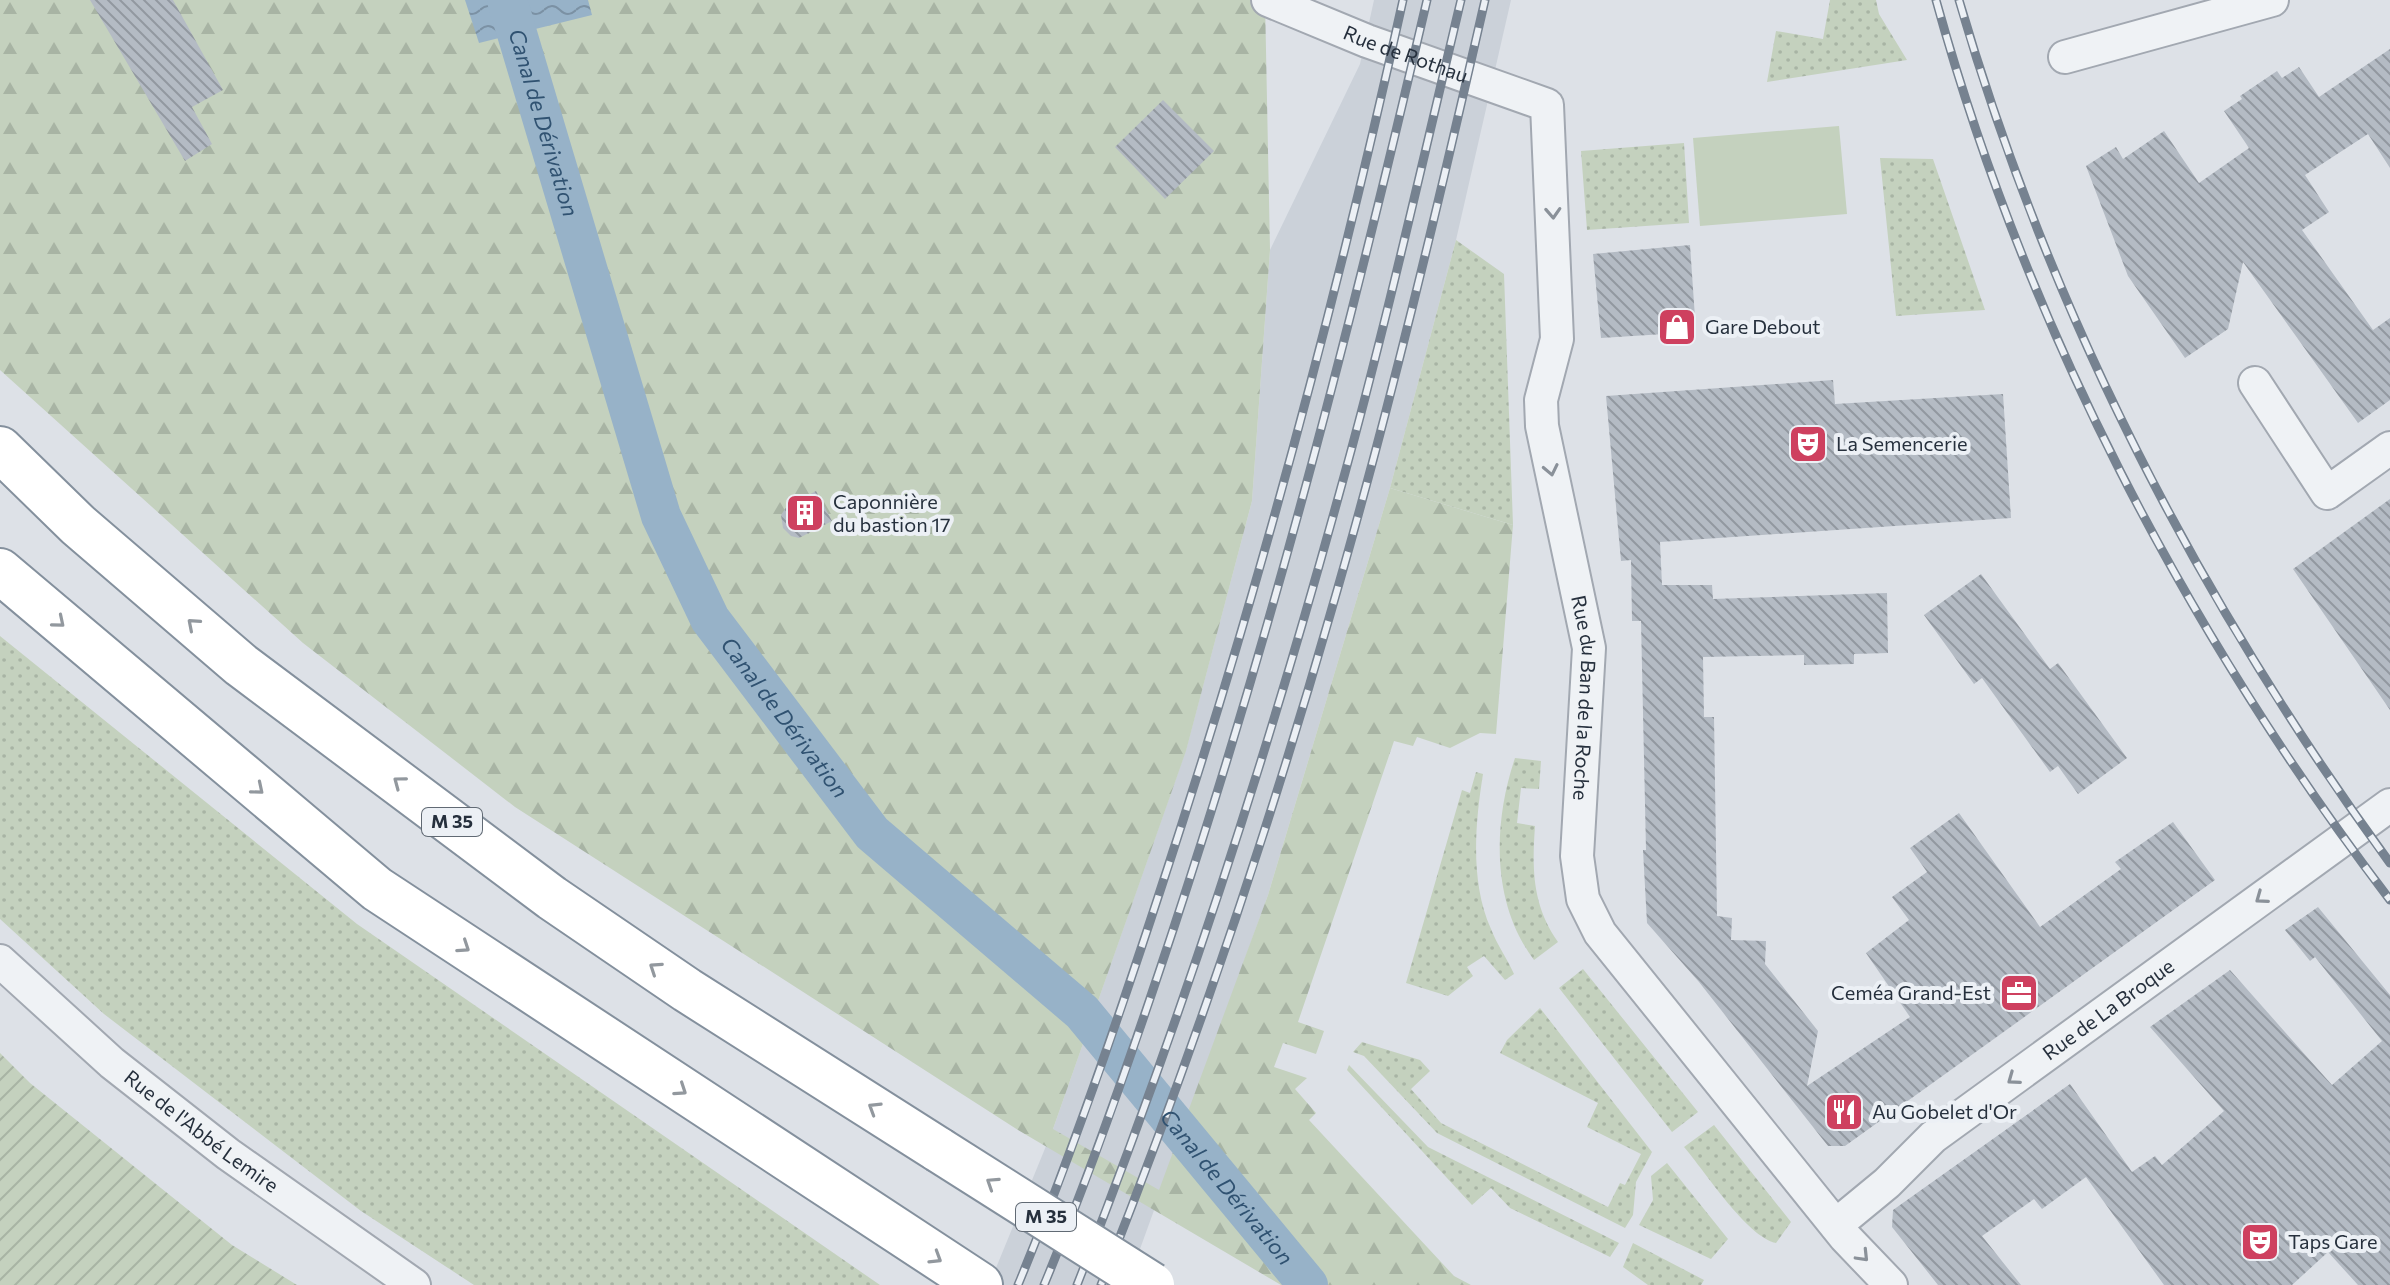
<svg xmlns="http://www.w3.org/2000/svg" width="2390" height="1285" viewBox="0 0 2390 1285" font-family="Commissioner,sans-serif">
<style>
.built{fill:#cbd1d9}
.grass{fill:url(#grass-dots)}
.forest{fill:url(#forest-firs)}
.garden{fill:url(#garden-furrows)}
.pitch{fill:#c4d1be}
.water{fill:url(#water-waves)}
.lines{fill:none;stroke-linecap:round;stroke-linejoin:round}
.canal{stroke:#97b2c8;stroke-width:40}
.building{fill:url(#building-back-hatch)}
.street-casing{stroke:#a2a8b1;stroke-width:36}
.highway-casing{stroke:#84909d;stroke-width:48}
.street{stroke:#eff2f5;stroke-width:32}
.highway{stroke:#fff;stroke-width:44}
.rail-casing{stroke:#768290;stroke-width:9}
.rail{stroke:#ecf0f5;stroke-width:6;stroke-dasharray:18;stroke-linecap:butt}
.highway-bridge-casing{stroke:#84909d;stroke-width:48;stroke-linecap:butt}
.highway-bridge{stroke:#fff;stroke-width:44}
.oneway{stroke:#8a9199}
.oneway2{stroke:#92989e}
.labels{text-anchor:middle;stroke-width:8;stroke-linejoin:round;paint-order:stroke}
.shield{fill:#ecf0f5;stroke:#616a74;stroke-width:2}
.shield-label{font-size:18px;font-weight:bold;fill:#26303d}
.street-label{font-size:20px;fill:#26303d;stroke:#ecf0f5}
.poi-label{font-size:20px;fill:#26303d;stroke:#ecf0f5;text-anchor:start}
.water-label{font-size:22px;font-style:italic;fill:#305271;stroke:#ecf0f5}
</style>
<defs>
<pattern id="grass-dots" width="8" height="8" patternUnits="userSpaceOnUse" patternTransform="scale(2)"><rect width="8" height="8" fill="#c4d1be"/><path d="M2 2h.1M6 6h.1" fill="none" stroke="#a8b4a4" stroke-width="1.8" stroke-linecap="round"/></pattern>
<pattern id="forest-firs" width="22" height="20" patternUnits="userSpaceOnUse" patternTransform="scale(2)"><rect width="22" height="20" fill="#c4d1be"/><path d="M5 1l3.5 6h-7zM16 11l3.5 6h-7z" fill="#a8b4a4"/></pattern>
<pattern id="garden-furrows" width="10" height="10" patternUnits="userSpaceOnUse" patternTransform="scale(2)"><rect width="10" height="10" fill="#c4d1be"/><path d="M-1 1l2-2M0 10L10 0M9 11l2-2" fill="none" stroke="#a8b4a4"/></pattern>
<pattern id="water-waves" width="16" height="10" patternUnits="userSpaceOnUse" patternTransform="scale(2)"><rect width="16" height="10" fill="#97b2c8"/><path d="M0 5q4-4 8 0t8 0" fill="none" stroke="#7b91a4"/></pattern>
<pattern id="building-back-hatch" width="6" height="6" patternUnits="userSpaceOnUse" patternTransform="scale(2)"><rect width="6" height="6" fill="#b4bbc4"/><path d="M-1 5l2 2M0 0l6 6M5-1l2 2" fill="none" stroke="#9298a0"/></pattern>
</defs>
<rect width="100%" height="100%" fill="#dde1e7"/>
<path class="built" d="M1374 0H1511L1456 240 1390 488 1268 895 1127 1285H989L1053 1129 1186 750 1252 501 1270 250 1360 64Z"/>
<path class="grass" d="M1830 0H1876L1879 14 1907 60 1767 82 1776 31 1823 39Z
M1684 143 1689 223 1587 230 1581 151Z
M1880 158 1933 159 1985 310 1896 316Z
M1456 240 1504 274 1513 525 1390 488Z
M0 636 357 924 880 1285H474L361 1211 104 1014 0 919Z
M1515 758 1541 761 1539 789 1521 788 1517 823 1535 826C1532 869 1532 905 1558 942L1534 960C1491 903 1493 823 1515 758Z
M1476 772 1483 774C1475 824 1470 882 1491 929 1497 945 1507 958 1514 974L1505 980 1484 956 1467 967 1473 976 1448 996 1406 983 1462 790 1470 793Z
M1583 969 1698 1112 1672 1132 1559 988Z
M1540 1008 1652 1152 1636 1182 1633 1215 1625 1228 1437 1133 1364 1056 1353 1052 1362 1042 1420 1060 1430 1071 1411 1089 1441 1123 1608 1207 1620 1183 1625 1185 1641 1154 1587 1127 1598 1103 1500 1053 1507 1040Z
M1349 1065 1428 1147 1619 1243 1610 1257 1510 1208 1491 1188 1472 1205 1347 1070Z
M1714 1125 1791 1222 1776 1243C1747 1237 1704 1170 1684 1147Z
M1667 1163 1728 1239 1711 1259 1639 1225 1653 1200 1651 1176Z
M1633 1243 1704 1280 1701 1285H1648L1623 1267Z"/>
<path class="forest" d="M0 0H1265L1270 250 1252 501 1186 751 1053 1129 1159 1190 1268 895 1390 488 1513 525 1496 734 1480 733 1450 748 1417 737 1413 746 1394 741 1298 1022 1324 1031 1316 1054 1283 1043 1274 1067 1307 1078 1295 1089 1316 1113 1309 1120 1454 1276 1471 1285H1281L1018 1130 515 807 303 643 0 370Z"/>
<path class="garden" d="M0 1053 30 1083 232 1245 297 1285H0Z"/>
<path class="pitch" d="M1839 126 1847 214 1700 226 1693 138Z"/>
<path class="water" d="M465 0H588L592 15 479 43Z"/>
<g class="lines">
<path class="canal" id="s1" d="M507 0 661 516 710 619 872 833 1082 1012 1308 1285"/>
</g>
<path class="building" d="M90 0H173L223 90 192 107 212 144 185 161Z
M2390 49V168L2368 134 2305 175 2329 212 2302 230 2373 330 2390 318V400L2358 423 2243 262 2228 329 2185 358 2128 276 2086 166 2116 147 2123 159 2164 131 2199 183 2249 148 2224 111 2242 99 2240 96 2277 71 2282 78 2299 67 2319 97Z
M1163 100 1214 151 1165 199 1115 147Z
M1690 245 1696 332 1601 338 1593 254Z
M1833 380 1835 404 2003 394 2011 518 1660 542 1662 585H1712L1713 599 1887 593 1888 653 1854 654V664L1804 665V655L1703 657 1704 717H1714L1717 916 1732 918 1731 940 1766 941 1765 964 1818 1031 1807 1086 1910 1017 1866 953 1909 920 1892 897 1927 872 1910 848 1959 813 2040 927 2121 869 2115 862 2173 822 2215 880 1845 1146H1828L1699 982 1647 923 1643 850H1646L1641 621H1632L1631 560 1621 561 1606 396Z
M816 491 832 521 799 538 791 536 783 528 781 515 787 506Z
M2390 499V710L2293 569Z
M1981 574 2050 669 2058 663 2127 758 2078 794 2058 766 2050 772 1982 678 1974 684 1924 615Z
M2318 907 2390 995V1285H2358L2328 1252 2292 1285H2164L2086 1177 2042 1209 2034 1199 1982 1236 2021 1285H1938L1892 1227 1893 1210 2070 1084 2132 1172 2155 1156 2162 1165 2224 1111 2150 1027 2230 970 2332 1085 2382 1041 2315 957 2310 961 2285 930Z"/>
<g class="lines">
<defs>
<g id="street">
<path id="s2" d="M1268 0 1367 41 1547 105 1557 339 1541 400 1542 426 1589 648 1577 856 1583 899 1600 933 1845 1237 1891 1285"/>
<path d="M2065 57 2272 0"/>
<path d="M2255 383 2327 493 2390 448"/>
<path id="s3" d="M0 961 112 1063 228 1154 414 1285"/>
<path id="s4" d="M1836 1225 1887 1183 1933 1137 2390 805"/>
</g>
<path id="highway" d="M0 449 78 525 241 665 552 898 687 990 939 1150
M0 571 377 889 980 1285"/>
</defs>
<use href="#street" class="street-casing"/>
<use href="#highway" class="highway-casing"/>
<use href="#street" class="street"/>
<use href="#highway" class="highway"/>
<defs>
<path id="rail" d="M1936 0C2026 325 2186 632 2390 900
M1959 0C2050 313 2198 600 2390 863
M1018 1285C1072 1154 1118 1020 1162 885 1258 594 1337 299 1403 0
M1044 1285C1093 1167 1135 1045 1175 924 1276 618 1354 313 1427 0
M1077 1285C1179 1026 1266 760 1340 491 1385 329 1422 164 1461 0
M1101 1285C1188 1066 1265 842 1330 615 1389 412 1438 206 1485 0"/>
</defs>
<use href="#rail" class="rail-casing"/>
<use href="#rail" class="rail"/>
<defs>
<path id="highway-bridge" d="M939 1150 1152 1285"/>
</defs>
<use href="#highway-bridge" class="highway-bridge-casing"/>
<use href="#highway-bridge" class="highway-bridge"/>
</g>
<defs><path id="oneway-chevron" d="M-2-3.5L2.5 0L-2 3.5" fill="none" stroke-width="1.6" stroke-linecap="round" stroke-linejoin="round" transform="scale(2)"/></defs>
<g class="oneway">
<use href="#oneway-chevron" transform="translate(1553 213) rotate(87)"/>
<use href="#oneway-chevron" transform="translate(1551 470) rotate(78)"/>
<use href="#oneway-chevron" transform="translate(2261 898) rotate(144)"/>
<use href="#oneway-chevron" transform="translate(2013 1079) rotate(144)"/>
<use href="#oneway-chevron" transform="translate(1863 1256) rotate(46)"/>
</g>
<g class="oneway2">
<use href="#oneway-chevron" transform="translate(59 622) rotate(40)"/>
<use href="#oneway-chevron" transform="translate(193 624) rotate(-139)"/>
<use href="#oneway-chevron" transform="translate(399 782) rotate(-143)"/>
<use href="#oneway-chevron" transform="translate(258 789) rotate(40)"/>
<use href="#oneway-chevron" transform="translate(464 947) rotate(34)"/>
<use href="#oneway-chevron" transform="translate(655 968) rotate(-146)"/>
<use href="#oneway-chevron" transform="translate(681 1090) rotate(34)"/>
<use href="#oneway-chevron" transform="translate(874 1108) rotate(-148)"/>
<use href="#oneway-chevron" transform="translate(992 1183) rotate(-147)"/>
<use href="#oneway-chevron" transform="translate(936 1258) rotate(32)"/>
</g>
<defs>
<symbol id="shop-square" viewBox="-11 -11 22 22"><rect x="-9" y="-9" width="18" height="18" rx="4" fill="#ce405f" stroke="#ecf0f5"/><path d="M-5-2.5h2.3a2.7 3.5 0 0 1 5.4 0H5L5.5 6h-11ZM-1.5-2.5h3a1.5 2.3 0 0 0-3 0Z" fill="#fff"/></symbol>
<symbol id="theatre-square" viewBox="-11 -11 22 22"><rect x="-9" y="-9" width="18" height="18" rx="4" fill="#ce405f" stroke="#ecf0f5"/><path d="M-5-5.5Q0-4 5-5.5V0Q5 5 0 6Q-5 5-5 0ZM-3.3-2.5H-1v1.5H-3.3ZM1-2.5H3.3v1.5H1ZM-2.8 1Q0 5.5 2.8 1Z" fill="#fff"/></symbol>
<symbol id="building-square" viewBox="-11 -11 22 22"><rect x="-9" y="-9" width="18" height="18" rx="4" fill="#ce405f" stroke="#ecf0f5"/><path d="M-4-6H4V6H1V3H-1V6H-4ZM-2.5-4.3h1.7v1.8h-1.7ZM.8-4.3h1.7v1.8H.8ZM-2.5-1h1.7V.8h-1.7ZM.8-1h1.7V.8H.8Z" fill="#fff"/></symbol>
<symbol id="office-square" viewBox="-11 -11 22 22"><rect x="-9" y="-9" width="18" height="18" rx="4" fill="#ce405f" stroke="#ecf0f5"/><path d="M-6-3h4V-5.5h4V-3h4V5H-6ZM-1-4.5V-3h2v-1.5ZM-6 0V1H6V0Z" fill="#fff"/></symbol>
<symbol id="restaurant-square" viewBox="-11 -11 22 22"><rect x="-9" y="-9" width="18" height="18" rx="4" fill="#ce405f" stroke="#ecf0f5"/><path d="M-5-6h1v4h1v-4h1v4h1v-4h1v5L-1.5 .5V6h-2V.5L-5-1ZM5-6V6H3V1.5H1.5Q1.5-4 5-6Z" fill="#fff"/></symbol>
</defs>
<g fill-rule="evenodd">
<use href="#shop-square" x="1655" y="305" width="44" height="44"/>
<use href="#theatre-square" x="1786" y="422" width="44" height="44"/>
<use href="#building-square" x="783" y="491" width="44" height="44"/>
<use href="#office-square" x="1997" y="971" width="44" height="44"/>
<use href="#restaurant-square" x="1822" y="1090" width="44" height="44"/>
<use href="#theatre-square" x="2238" y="1220" width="44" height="44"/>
</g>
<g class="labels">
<g class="shield">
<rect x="422" y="808" width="60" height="28" rx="6"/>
<rect x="1016" y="1203" width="60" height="28" rx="6"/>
</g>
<g class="shield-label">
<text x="452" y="828">M 35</text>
<text x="1046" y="1223">M 35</text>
</g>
<g class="street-label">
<text dy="7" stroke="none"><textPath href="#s2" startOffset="148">Rue de Rothau</textPath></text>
<text dy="7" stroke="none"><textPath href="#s2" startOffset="898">Rue du Ban de la Roche</textPath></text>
<text dy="7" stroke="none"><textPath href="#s4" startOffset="348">Rue de La Broque</textPath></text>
<text dy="7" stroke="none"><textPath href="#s3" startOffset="264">Rue de l'Abbé Lemire</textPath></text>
</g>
<g class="poi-label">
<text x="1705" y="334">Gare Debout</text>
<text x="1836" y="451">La Semencerie</text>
<text x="833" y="509">Caponnière<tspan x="833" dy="23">du bastion 17</tspan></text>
<text x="1991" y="1000" text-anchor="end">Ceméa Grand-Est</text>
<text x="1872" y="1119">Au Gobelet d'Or</text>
<text x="2288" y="1249">Taps Gare</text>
</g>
<g class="water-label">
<text dy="8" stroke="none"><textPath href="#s1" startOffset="128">Canal de Dérivation</textPath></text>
<text dy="8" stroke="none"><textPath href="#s1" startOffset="776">Canal de Dérivation</textPath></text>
<text dy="8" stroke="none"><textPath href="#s1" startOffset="1424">Canal de Dérivation</textPath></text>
</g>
</g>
</svg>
